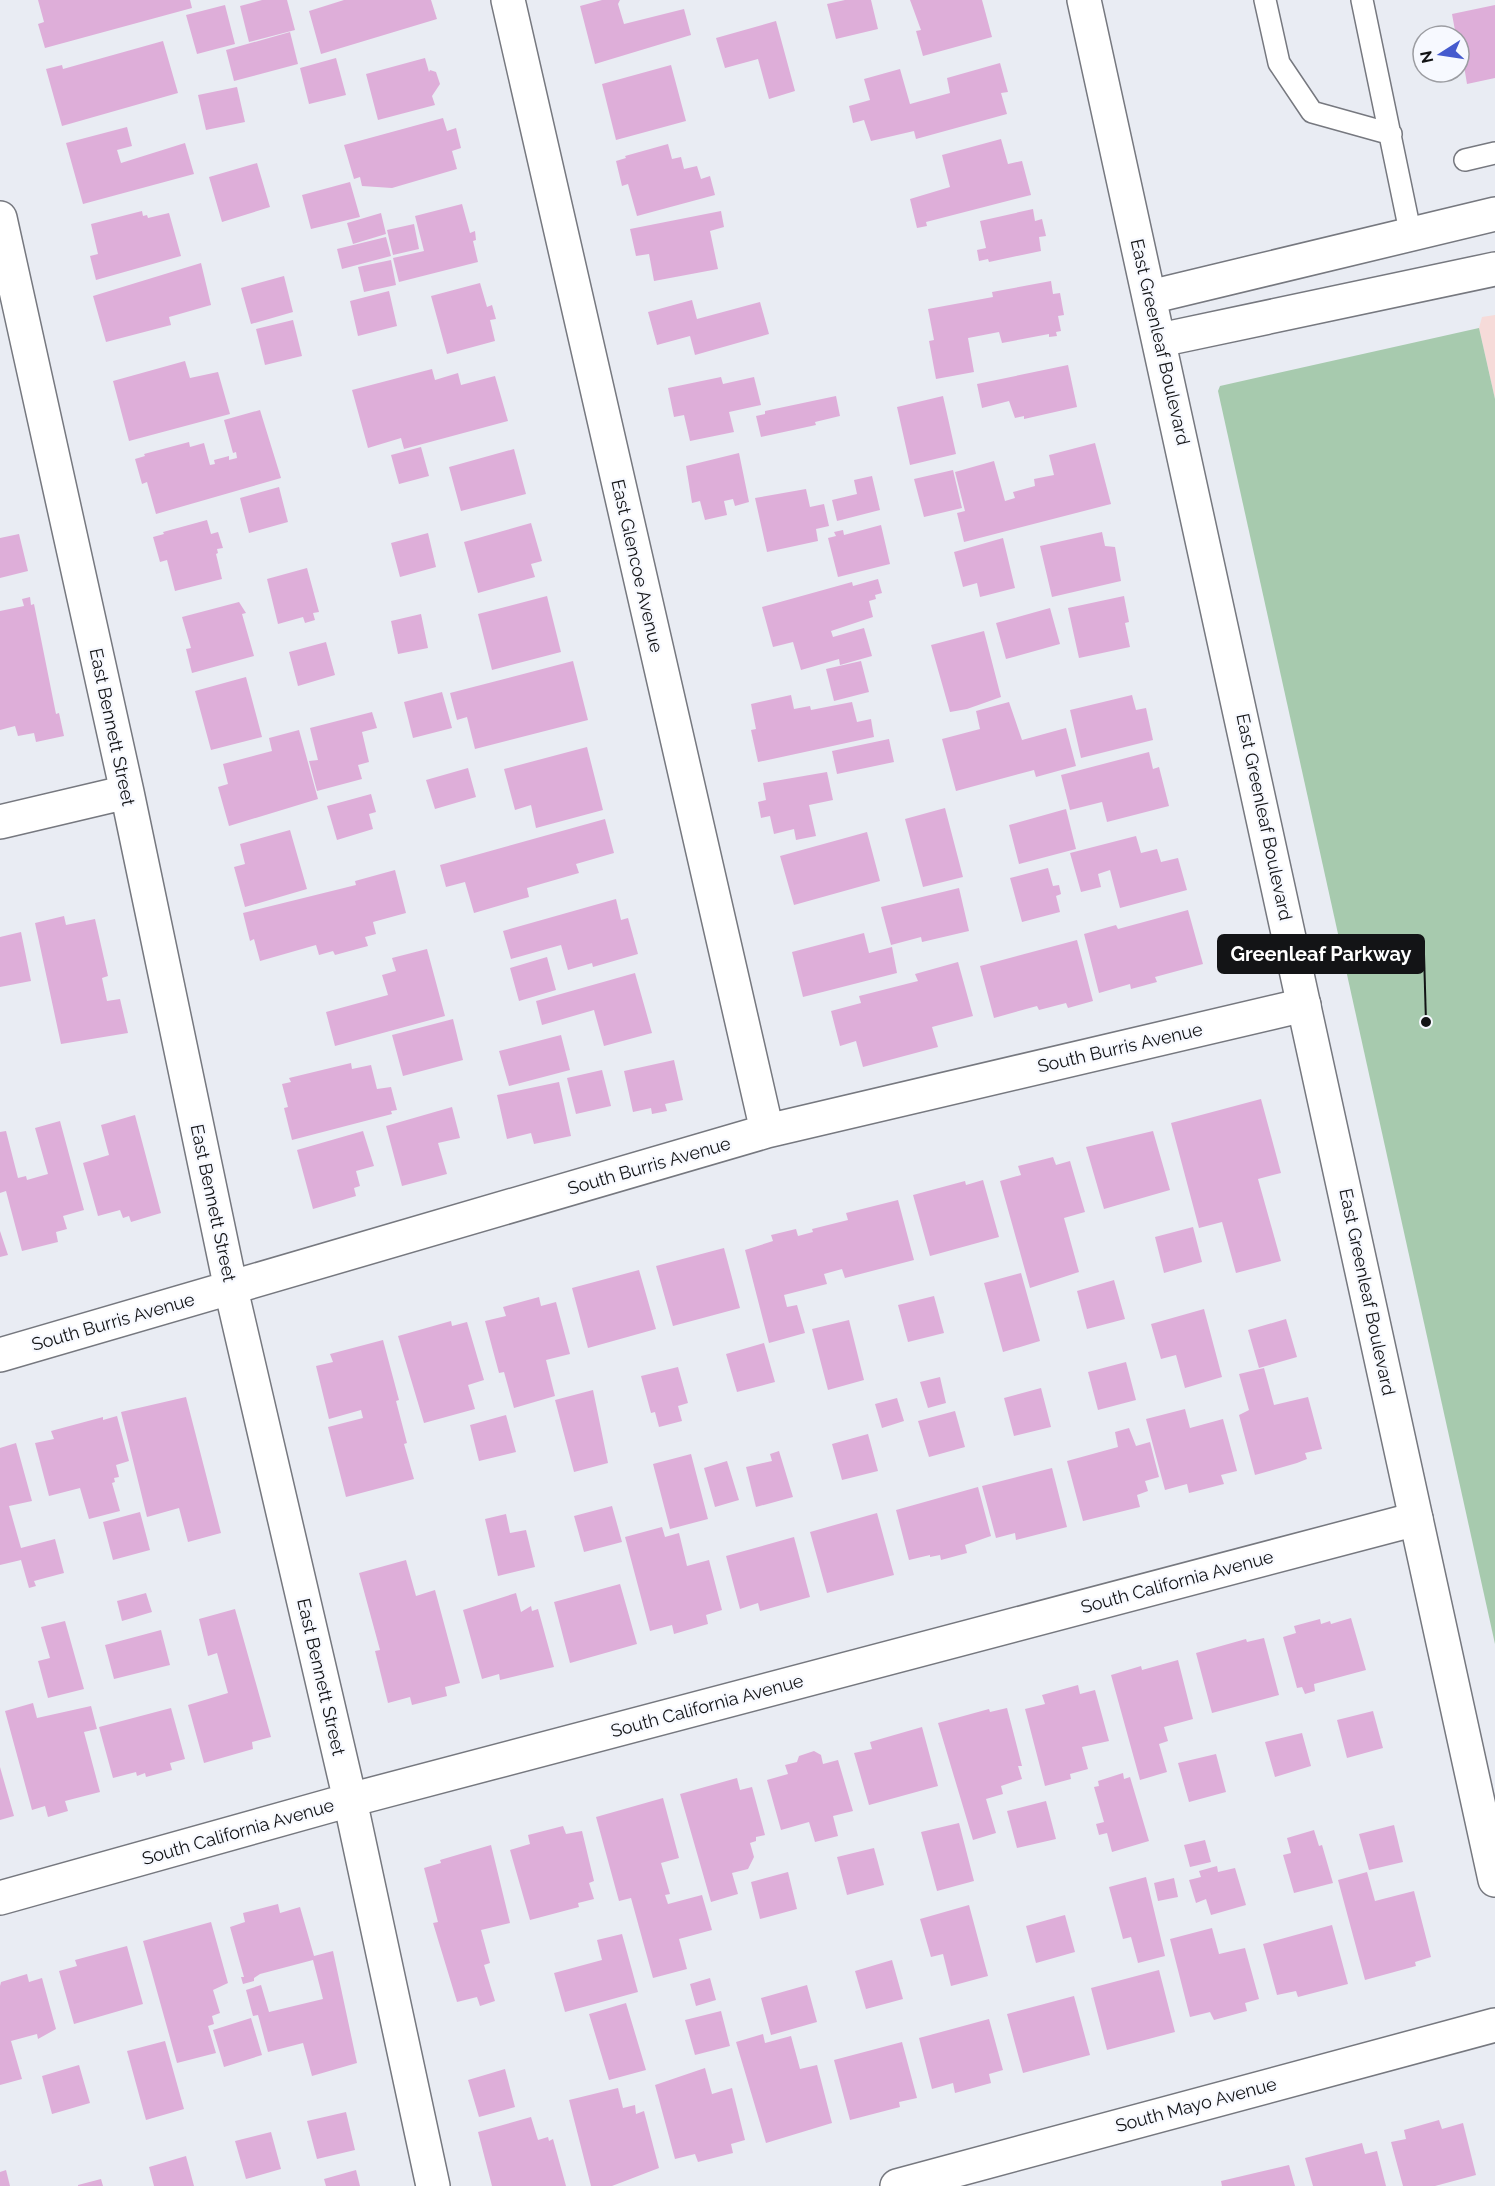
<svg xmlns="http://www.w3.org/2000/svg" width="1495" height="2186" viewBox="0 0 1495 2186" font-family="Raleway,sans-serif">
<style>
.education{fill:#f6dbd9}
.green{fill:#a7caae}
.building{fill:#deaed9}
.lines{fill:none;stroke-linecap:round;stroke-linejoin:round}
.lane-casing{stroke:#76787f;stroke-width:24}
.street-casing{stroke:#76787f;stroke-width:36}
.secondary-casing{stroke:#76787f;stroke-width:36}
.lane{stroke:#fff;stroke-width:21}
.street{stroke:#fff;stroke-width:33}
.secondary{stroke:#fff;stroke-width:33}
.labels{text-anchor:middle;stroke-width:4.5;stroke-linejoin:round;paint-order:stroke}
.street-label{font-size:18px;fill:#131416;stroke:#f7f9ff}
.leader{fill:none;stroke:#131416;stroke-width:2}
.callout-dot{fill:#131416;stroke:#f7f9ff;stroke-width:2}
.callout{fill:#131416;stroke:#131416;stroke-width:2}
.callout-label{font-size:20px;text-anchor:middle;font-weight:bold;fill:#fff}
</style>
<rect width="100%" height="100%" fill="#e9ecf3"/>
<path class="education" d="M1495 315V399L1479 328 1482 317Z"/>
<path class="green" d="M1479 328 1495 399V1644L1218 391 1220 386Z"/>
<path class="building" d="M38 0H190L192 8 45 48 38 24 44 22Z
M262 0H287L295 30 249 42 240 6Z
M344 0H431L437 19 321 54 309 11Z
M602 0H620L618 4 624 24 684 9 691 35 595 64 580 6Z
M845 0H871L878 29 836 39 827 4Z
M910 0H982L992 37 923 56 916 31 921 30Z
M225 5 235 44 197 54 186 15Z
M1495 5V78L1467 84 1459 36H1456L1452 14Z
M776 21 795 91 769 99 758 59 725 68 716 38Z
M290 32 298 64 234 81 226 50Z
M163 41 178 93 62 126 46 69 62 65 63 69Z
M336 58 346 95 309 104 300 68Z
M425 58 429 72 430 70 436 72 440 84 432 96 435 105 378 120 366 74Z
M1000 63 1008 92 1001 93 1007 114 916 139 914 131 871 141 864 120 853 123 849 106 870 100 864 79 900 69 910 104 950 93 947 78Z
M671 65 686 121 616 140 602 84Z
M237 87 245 122 206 130 198 95Z
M443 118 447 131 456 128 461 148 452 151 457 169 392 188 362 186 360 177 354 179 344 145Z
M127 127 132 146 117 150 121 163 185 143 194 174 83 204 66 143Z
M1001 139 1008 164 1022 161 1031 195 926 222 927 226 917 228 910 199 950 187 942 155Z
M668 144 672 159 681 157 684 169 697 166 701 179 710 176 715 195 637 216 628 184 622 186 616 161 626 158 625 156Z
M257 163 270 207 222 222 209 177Z
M350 182 360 217 311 229 302 195Z
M462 204 470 233 475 231 476 240 473 241 478 262 399 282 393 258 424 251 415 216Z
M1033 209 1035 221 1042 219 1046 236 1039 237 1041 251 989 262 988 259 979 261 977 250 986 248 980 221Z
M142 211 143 216 147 215 148 218 169 213 181 256 96 280 90 256 98 254 91 224Z
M721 211 724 227 710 231 718 269 654 281 649 254 636 256 630 229Z
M381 213 386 234 353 244 347 223Z
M414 224 419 249 393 255 387 230Z
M386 237 391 256 342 269 337 249Z
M391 260 396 285 364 292 358 267Z
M201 263 211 305 169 317 171 325 106 342 93 296Z
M284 276 293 312 251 324 241 288Z
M1051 281 1053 294 1060 293 1064 315 1058 316 1061 331 1056 332 1057 336 1049 337V334L1002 343 999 332 968 338 974 372 936 379 929 341 934 340 928 309 993 297 992 292Z
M480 283 487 307 492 305 496 319 490 320 495 341 447 354 431 296Z
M389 291 397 326 358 336 350 301Z
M692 300 697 319 760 302 769 334 695 355 690 336 657 345 648 312Z
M293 320 302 356 265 365 256 329Z
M185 361 190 378 218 372 230 414 129 441 113 381Z
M1068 365 1077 407 1024 419V416L1015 418 1009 401 982 408 977 384Z
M432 369 435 380 458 373 461 385 495 376 508 421 404 449 401 438 368 448 352 390Z
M721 377 723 384 754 377 761 405 729 412 734 432 690 441 684 415 674 417 668 388Z
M836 396 840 416 815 422 816 425 761 437 756 416 765 414V411Z
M943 396 956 454 910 465 897 407Z
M260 410 281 478 156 514 147 482 142 484 135 459 145 456 144 454 189 442 190 447 204 443 210 465 215 464 214 460 229 456V460L237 458 236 452 233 453 224 420Z
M1095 443 1111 504 964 542 957 513 965 511 955 472 994 461 1005 501 1015 498 1013 492 1035 486 1034 479 1054 475 1049 455Z
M421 447 429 476 399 484 391 455Z
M514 449 526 494 461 511 449 467Z
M739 453 749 502 735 506 733 499 724 501 727 515 705 520 700 501 692 503 686 466Z
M953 470 962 508 924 517 914 479Z
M872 476 880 510 837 521 832 500 857 494 854 480Z
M279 487 288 522 249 533 240 498Z
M806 489 810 507 824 504 829 526 816 529 818 541 767 552 755 498Z
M207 520 211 534 218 532 223 548 217 549 218 553 216 554 222 579 175 591 167 560 160 562 153 537 164 534 163 532Z
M531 523 542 561 531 564 535 577 478 593 464 542Z
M881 525 890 564 838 577 828 538 836 536 834 532 843 530 844 535Z
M1102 532 1105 546 1115 547 1121 581 1052 597 1040 546Z
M428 533 436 567 400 577 391 543Z
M19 534 28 571 0 578V538Z
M1003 538 1015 588 980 597 977 583 963 587 954 552Z
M307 568 319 612 313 613 315 620 305 623 303 617 278 624 267 579Z
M878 579 882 593 875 595 876 599 869 601 873 617 831 631 833 637 864 628 872 656 840 665 839 659 801 670 793 642 773 647 762 607 852 582 853 586Z
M547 596 561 652 492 670 478 614Z
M1124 596 1129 622 1125 623 1130 647 1079 658 1068 608Z
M30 597 31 605 34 604 56 714 59 713 64 736 36 742 34 733 18 736 15 726 0 730V611L24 606 22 599Z
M239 602 246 613 242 614 254 656 192 673 186 649 191 648 182 617Z
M1050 608 1060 644 1006 659 996 623Z
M421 614 428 648 398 654 391 621Z
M984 631 1001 697 967 709 950 712 931 645Z
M326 642 335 675 298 686 289 652Z
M573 661 588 720 475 749 467 717 457 720 450 693Z
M861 661 869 692 834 701 826 669Z
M246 677 262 737 211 750 195 691Z
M442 692 452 728 413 738 404 702Z
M791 695 794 709 810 706 811 710 852 702 857 722 871 719 874 737 758 762 751 730 756 729 751 704Z
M1132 695 1136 710 1146 708 1153 740 1081 758 1070 710Z
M1009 702 1022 740 1066 728 1076 766 1036 777 1034 770 956 791 942 739 980 729 976 711Z
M372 712 377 728 362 732 369 762 358 765 362 779 317 791 309 761 318 760 310 728Z
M299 730 318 799 229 826 218 787 228 784 223 764 272 751 269 738Z
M889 739 894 762 837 774 832 751Z
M587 747 603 810 536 828 531 805 515 810 504 769Z
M1149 752 1153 769 1159 767 1169 806 1107 822 1102 802 1070 810 1061 775Z
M468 768 476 797 435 809 426 780Z
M827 772 833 800 809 805 816 836 796 840 794 829 774 834 770 816 761 818 758 802 766 800 763 783Z
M371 794 376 812 369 814 373 829 337 840 327 806Z
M945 808 963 877 923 887 905 819Z
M1066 809 1076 849 1019 864 1009 825Z
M605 819 614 853 576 864 579 873 527 888 529 897 474 913 465 882 446 887 440 865Z
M290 830 307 889 245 907 234 867 245 864 240 844Z
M867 832 880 881 794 905 780 856Z
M1136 836 1141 853 1157 849 1161 862 1178 858 1187 890 1120 908 1110 870 1098 874 1101 887 1081 892 1070 853Z
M1048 868 1053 886 1059 885 1061 894 1056 896 1060 912 1022 922 1010 878Z
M395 870 406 913 373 922 376 934 365 937 368 946 335 955 333 951 319 955 316 945 260 961 254 939 250 941 243 913 356 885 355 881Z
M959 888 969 931 922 942 921 937 891 945 881 907Z
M616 899 621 920 628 918 638 954 593 967 592 963 568 970 561 945 511 959 503 931Z
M1188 910 1203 964 1155 977 1157 982 1131 989 1130 984 1099 993 1084 934 1116 925 1118 929Z
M64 916 66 925 95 919 108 976 102 978 107 1001 120 999 128 1033 61 1044 35 923Z
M21 932 31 981 0 987V937Z
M864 933 869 953 892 947 897 973 803 997 792 952Z
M1077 940 1093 1001 1068 1008 1066 1003 1039 1010 1037 1006 994 1018 980 966Z
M427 949 445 1016 335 1046 326 1012 388 995 382 975 396 971 392 958Z
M547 957 556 990 519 1001 510 968Z
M958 962 973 1016 932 1027 938 1047 863 1067 856 1041 840 1046 831 1011 861 1003 859 996 918 981 915 974Z
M635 973 652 1033 604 1046 594 1010 542 1025 536 1001Z
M453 1019 463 1060 403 1076 392 1035Z
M561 1035 570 1070 509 1086 499 1051Z
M674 1060 683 1100 665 1104 667 1111 652 1114 651 1108 633 1112 624 1071Z
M351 1063 352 1069 371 1065 377 1089 391 1087 397 1110 391 1111 392 1114 292 1140 284 1108 288 1107 282 1084 291 1082 289 1078Z
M602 1070 611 1106 576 1114 567 1078Z
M559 1082 571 1136 534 1144 531 1133 507 1139 497 1095Z
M1261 1099 1281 1173 1258 1179 1281 1261 1236 1273 1222 1222 1199 1228 1171 1123Z
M452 1107 460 1138 438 1143 447 1174 402 1186 386 1126Z
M135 1115 161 1213 131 1222 129 1216 123 1218 120 1210 98 1216 83 1163 109 1155 101 1125Z
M60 1121 84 1210 63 1216 67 1229 56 1232 58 1242 22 1251 6 1191 0 1193V1132L6 1131 18 1178 26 1176 27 1180 48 1174 35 1128Z
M363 1131 374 1166 356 1171 360 1186 354 1188 356 1196 313 1209 297 1150Z
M1153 1131 1170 1190 1104 1209 1086 1147Z
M1053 1157 1056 1165 1070 1161 1085 1212 1064 1218 1079 1272 1030 1288 1000 1181 1021 1175 1018 1166Z
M983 1180 999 1237 930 1256 913 1195 965 1181 966 1185Z
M898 1200 914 1260 845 1278 842 1269 824 1274 827 1284 784 1295 787 1307 797 1305 805 1333 769 1343 745 1250 773 1241 771 1235 796 1229 798 1236 813 1232 812 1229 848 1220 846 1213Z
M1193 1227 1202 1262 1164 1273 1155 1237Z
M0 1231 8 1255 0 1257Z
M724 1248 740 1308 673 1326 656 1266Z
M639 1270 656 1329 588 1348 572 1288Z
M1021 1273 1040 1341 1003 1352 984 1283Z
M1114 1280 1125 1319 1087 1329 1077 1291Z
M934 1296 944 1333 908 1342 898 1305Z
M539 1297 541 1306 556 1302 570 1354 546 1360 555 1396 514 1408 504 1372 499 1373 485 1321 506 1316 503 1307Z
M1204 1309 1222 1377 1185 1388 1176 1355 1161 1359 1151 1324Z
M1286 1319 1297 1357 1259 1368 1248 1330Z
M849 1320 864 1380 828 1390 812 1329Z
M451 1321 452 1326 467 1322 484 1380 468 1385 475 1409 424 1423 398 1336Z
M383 1340 399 1400 396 1401 407 1443 404 1444 414 1479 346 1497 328 1427 363 1418 361 1410 329 1419 316 1366 333 1362 330 1354Z
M764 1343 775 1382 737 1392 726 1354Z
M1126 1362 1136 1400 1098 1410 1088 1372Z
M678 1367 688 1403 678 1406 682 1421 659 1427 655 1412 651 1413 641 1376Z
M1264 1368 1274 1405 1308 1397 1322 1449 1305 1453 1307 1459 1297 1463 1255 1475 1239 1415 1249 1410 1239 1374Z
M940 1377 946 1403 928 1408 920 1382Z
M1041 1388 1051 1427 1014 1436 1004 1398Z
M593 1390 608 1463 574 1472 555 1400Z
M186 1397 221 1533 188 1542 179 1508 147 1517 121 1412Z
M897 1398 904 1421 882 1428 875 1404Z
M1185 1409 1190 1428 1223 1419 1237 1471 1221 1475 1224 1484 1189 1493 1187 1484 1165 1490 1146 1419Z
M955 1411 965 1447 929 1457 918 1421Z
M506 1415 516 1452 479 1461 470 1425Z
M117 1416 129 1461 116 1465 119 1477 114 1478 115 1482 112 1483 120 1511 89 1519 80 1488 49 1496 35 1443 54 1439 51 1431 103 1417V1420Z
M1129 1428 1136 1446 1150 1442 1159 1477 1145 1481 1148 1491 1137 1495 1140 1507 1083 1521 1067 1461 1118 1447 1115 1432Z
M868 1434 878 1471 842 1480 832 1444Z
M16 1443 32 1501 9 1506 21 1548 55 1539 64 1573 34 1581 36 1586 29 1588 21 1560 0 1565V1448Z
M779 1451 793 1497 756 1507 746 1467 772 1461 770 1454Z
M691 1454 708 1519 670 1529 653 1464Z
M727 1461 739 1500 715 1507 704 1468Z
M1052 1468 1067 1527 1016 1540 1015 1533 996 1538 982 1486Z
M978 1487 991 1536 965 1545 967 1553 941 1560 940 1555 930 1557V1555L909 1560 896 1510Z
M612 1506 622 1542 584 1552 574 1516Z
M140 1512 150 1550 113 1560 103 1522Z
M877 1513 894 1575 827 1593 810 1532Z
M506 1514 510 1533 526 1530 535 1567 498 1576 485 1519Z
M662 1527 665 1537 679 1533 687 1566 709 1560 722 1610 706 1615 708 1624 674 1634 672 1625 650 1631 625 1537Z
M794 1537 810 1597 760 1611 758 1603 740 1609 726 1556Z
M406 1560 416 1596 435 1590 460 1683 445 1687 447 1696 412 1705 410 1697 388 1703 375 1651 380 1650 359 1573Z
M620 1584 637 1644 570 1663 554 1602Z
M146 1593 152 1612 122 1621 117 1601Z
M516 1593 521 1612 531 1606 532 1611 538 1609 554 1667 500 1680 499 1674 482 1679 463 1610Z
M235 1609 271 1737 252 1742 253 1749 204 1763 188 1705 228 1693 217 1653 208 1656 199 1619Z
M1351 1618 1366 1670 1314 1684 1315 1691 1305 1694 1302 1687 1297 1688 1283 1637 1296 1633 1294 1626 1320 1619 1321 1624 1330 1621 1331 1624Z
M65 1621 84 1689 48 1698 38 1661 50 1658 41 1627Z
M161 1630 170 1665 114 1679 105 1645Z
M1264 1638 1279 1695 1212 1713 1196 1653 1246 1639 1247 1642Z
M1178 1660 1193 1719 1164 1727 1168 1741 1159 1744 1167 1772 1140 1780 1111 1675 1141 1666 1142 1670Z
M1078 1685 1080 1694 1095 1690 1109 1741 1082 1747 1088 1769 1070 1774 1071 1779 1045 1786 1025 1709 1045 1704 1042 1695Z
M33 1703 37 1718 91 1706 97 1729 84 1732 100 1792 65 1801 68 1811 48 1817 45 1806 32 1810 5 1711Z
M171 1708 185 1759 170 1763 172 1770 146 1777 145 1773 137 1776 136 1772 113 1778 99 1727Z
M1007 1708 1022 1766H1018L1022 1779 1001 1786 1003 1794 986 1799 996 1833 973 1840 938 1723 989 1709 990 1712Z
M1373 1711 1383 1748 1347 1758 1337 1720Z
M922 1727 938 1786 869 1805 854 1753 872 1749 870 1742Z
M1302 1733 1311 1766 1275 1777 1265 1742Z
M814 1751 821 1755 823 1764 838 1760 853 1811 833 1816 838 1836 815 1842 809 1822 781 1830 767 1780 788 1774 785 1765 797 1762 799 1756Z
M1216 1754 1226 1792 1189 1802 1178 1763Z
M0 1767 14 1816 0 1820Z
M1123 1773 1124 1779 1130 1777 1149 1841 1112 1852 1107 1833 1099 1835 1096 1824 1104 1822 1094 1787 1099 1786 1098 1781Z
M737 1778 740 1790 752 1787 765 1835 756 1837V1841L750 1843 754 1857 748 1869 732 1873 738 1894 711 1902 680 1794Z
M663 1798 679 1858 661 1863 670 1894 665 1895 668 1904 702 1895 712 1930 679 1939 687 1969 653 1978 631 1898 619 1901 596 1817Z
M1046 1801 1056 1839 1017 1848 1007 1811Z
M959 1823 974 1881 937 1891 921 1832Z
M1394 1825 1403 1862 1369 1870 1359 1834Z
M563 1826 566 1834 582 1831 594 1881 589 1883 594 1899 578 1903 579 1907 530 1920 510 1850 530 1844 528 1835Z
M1314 1830 1319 1846 1322 1845 1333 1883 1294 1893 1283 1855 1291 1853 1287 1838Z
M1205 1840 1211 1862 1190 1867 1184 1845Z
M491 1845 510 1923 481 1930 490 1963 484 1965 495 2001 480 2006 477 1997 457 2002 433 1923 438 1922 424 1868 441 1863 440 1860Z
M874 1848 884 1885 847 1895 837 1857Z
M1217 1866 1218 1872 1235 1868 1246 1905 1211 1915 1206 1899 1196 1903 1189 1880 1201 1877 1199 1871Z
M788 1872 797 1909 760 1919 751 1882Z
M1367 1872 1375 1901 1414 1891 1431 1957 1415 1962 1416 1966 1365 1980 1338 1880Z
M1146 1877 1165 1956 1138 1963 1131 1937 1123 1939 1109 1887Z
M1174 1878 1178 1897 1158 1901 1154 1883Z
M278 1904 280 1913 300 1907 314 1956 333 1951 357 2063 312 2076 303 2043 268 2052 258 2015 253 2016 246 1990 261 1985 269 2012 323 1999 313 1960 260 1974 254 1978V1981L243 1984 241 1977H244L230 1927 245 1922 243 1913Z
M969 1905 988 1976 951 1986 943 1954 931 1957 920 1919Z
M1065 1915 1075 1952 1036 1963 1026 1926Z
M211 1922 228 1983 213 1990 220 2013 212 2016 214 2024 208 2026 216 2053 177 2063 143 1941Z
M1332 1925 1348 1984 1298 1997 1296 1991 1277 1995 1263 1944Z
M1212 1928 1219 1954 1245 1948 1259 1999 1245 2003 1247 2011 1214 2020 1210 2012 1190 2017 1170 1939Z
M622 1934 638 1992 565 2012 554 1973 602 1960 597 1940Z
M127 1946 143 2004 74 2024 59 1971 77 1966 75 1960Z
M892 1960 903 1999 866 2009 855 1971Z
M1159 1970 1175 2032 1107 2050 1091 1988Z
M27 1974 29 1982 42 1978 56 2029 38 2039 37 2034 11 2041 22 2079 0 2085V1986L1 1982Z
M710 1978 716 2000 696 2006 690 1984Z
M807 1985 817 2022 771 2035 761 1998Z
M1074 1996 1090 2055 1023 2073 1007 2014Z
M626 2003 646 2070 609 2080 589 2014Z
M721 2011 730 2046 695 2055 685 2020Z
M251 2018 262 2055 224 2067 213 2030Z
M989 2019 1003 2070 989 2074 991 2083 955 2093 953 2083 932 2089 919 2038Z
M763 2034 765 2043 791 2036 800 2069 817 2065 832 2123 766 2143 736 2042Z
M165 2041 184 2109 146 2120 127 2051Z
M902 2042 917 2098 899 2102 900 2107 850 2120 834 2060Z
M79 2065 90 2103 52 2114 42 2076Z
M705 2068 712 2094 732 2088 745 2140 731 2144 733 2153 698 2162 695 2154 675 2159 655 2085Z
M505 2069 515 2107 479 2117 468 2080Z
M618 2088 623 2108 635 2105 636 2114 644 2111 659 2168 612 2186H591L569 2100Z
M346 2112 355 2150 317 2159 307 2121Z
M531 2117 538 2140 548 2137 549 2141 553 2139 566 2186H492L478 2132Z
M1439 2120 1442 2129 1463 2123 1476 2175 1435 2186H1403L1391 2142 1406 2139 1404 2130Z
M271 2132 281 2169 246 2179 235 2141Z
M1362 2143 1365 2154 1377 2151 1386 2186H1313L1305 2158Z
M186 2156 194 2186H154L149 2167Z
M1289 2165 1295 2186H1222L1221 2181Z
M6 2170 10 2186H0V2172Z
M356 2170 360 2186H326L324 2179Z
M101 2179 103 2186H78V2185Z"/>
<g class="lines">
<defs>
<path id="lane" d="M1265 0 1279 63 1312 112 1391 134
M1362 0 1411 236
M1465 160 1495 153"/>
<path id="street" d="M508 0 767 1131
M0 218 127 792 231 1289 350 1800 433 2186
M1150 297 1495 214
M1160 340 1495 269
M0 822 127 792
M0 1355 767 1131 1304 1005
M0 1898 350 1800 1416 1519
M897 2186 1495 2025"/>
<path id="secondary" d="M1084 0 1495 1880"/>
</defs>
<use href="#lane" class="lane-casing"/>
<use href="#street" class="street-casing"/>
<use href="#secondary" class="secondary-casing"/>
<use href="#lane" class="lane"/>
<use href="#street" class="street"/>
<use href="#secondary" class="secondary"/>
</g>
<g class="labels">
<g class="street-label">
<text transform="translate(1160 342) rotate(77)" y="6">East Greenleaf Boulevard</text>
<text transform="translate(637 566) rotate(77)" y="6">East Glencoe Avenue</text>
<text transform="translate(112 727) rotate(78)" y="6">East Bennett Street</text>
<text transform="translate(1264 817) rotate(78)" y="6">East Greenleaf Boulevard</text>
<text transform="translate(1120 1048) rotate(-13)" y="6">South Burris Avenue</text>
<text transform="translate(649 1166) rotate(-16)" y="6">South Burris Avenue</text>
<text transform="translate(213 1203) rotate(78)" y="6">East Bennett Street</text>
<text transform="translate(1367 1292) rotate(78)" y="6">East Greenleaf Boulevard</text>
<text transform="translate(113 1322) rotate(-16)" y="6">South Burris Avenue</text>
<text transform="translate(1177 1582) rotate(-15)" y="6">South California Avenue</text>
<text transform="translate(321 1677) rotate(77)" y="6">East Bennett Street</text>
<text transform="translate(707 1706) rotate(-15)" y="6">South California Avenue</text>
<text transform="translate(238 1832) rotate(-16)" y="6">South California Avenue</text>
<text transform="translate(1196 2105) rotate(-15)" y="6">South Mayo Avenue</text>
</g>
</g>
<path class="leader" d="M1426 1022L1424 954"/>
<circle class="callout-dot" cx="1426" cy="1022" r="6"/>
<rect class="callout" x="1218" y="935" width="206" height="38" rx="6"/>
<g class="callout-label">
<text x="1321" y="961">Greenleaf Parkway</text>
</g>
<g transform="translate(1441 54) rotate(258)"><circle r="28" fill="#f7f9ff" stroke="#9c9da2" stroke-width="1.5"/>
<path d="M0-4.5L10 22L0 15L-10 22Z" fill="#455ace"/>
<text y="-9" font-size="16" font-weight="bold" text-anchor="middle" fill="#131416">N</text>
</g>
</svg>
